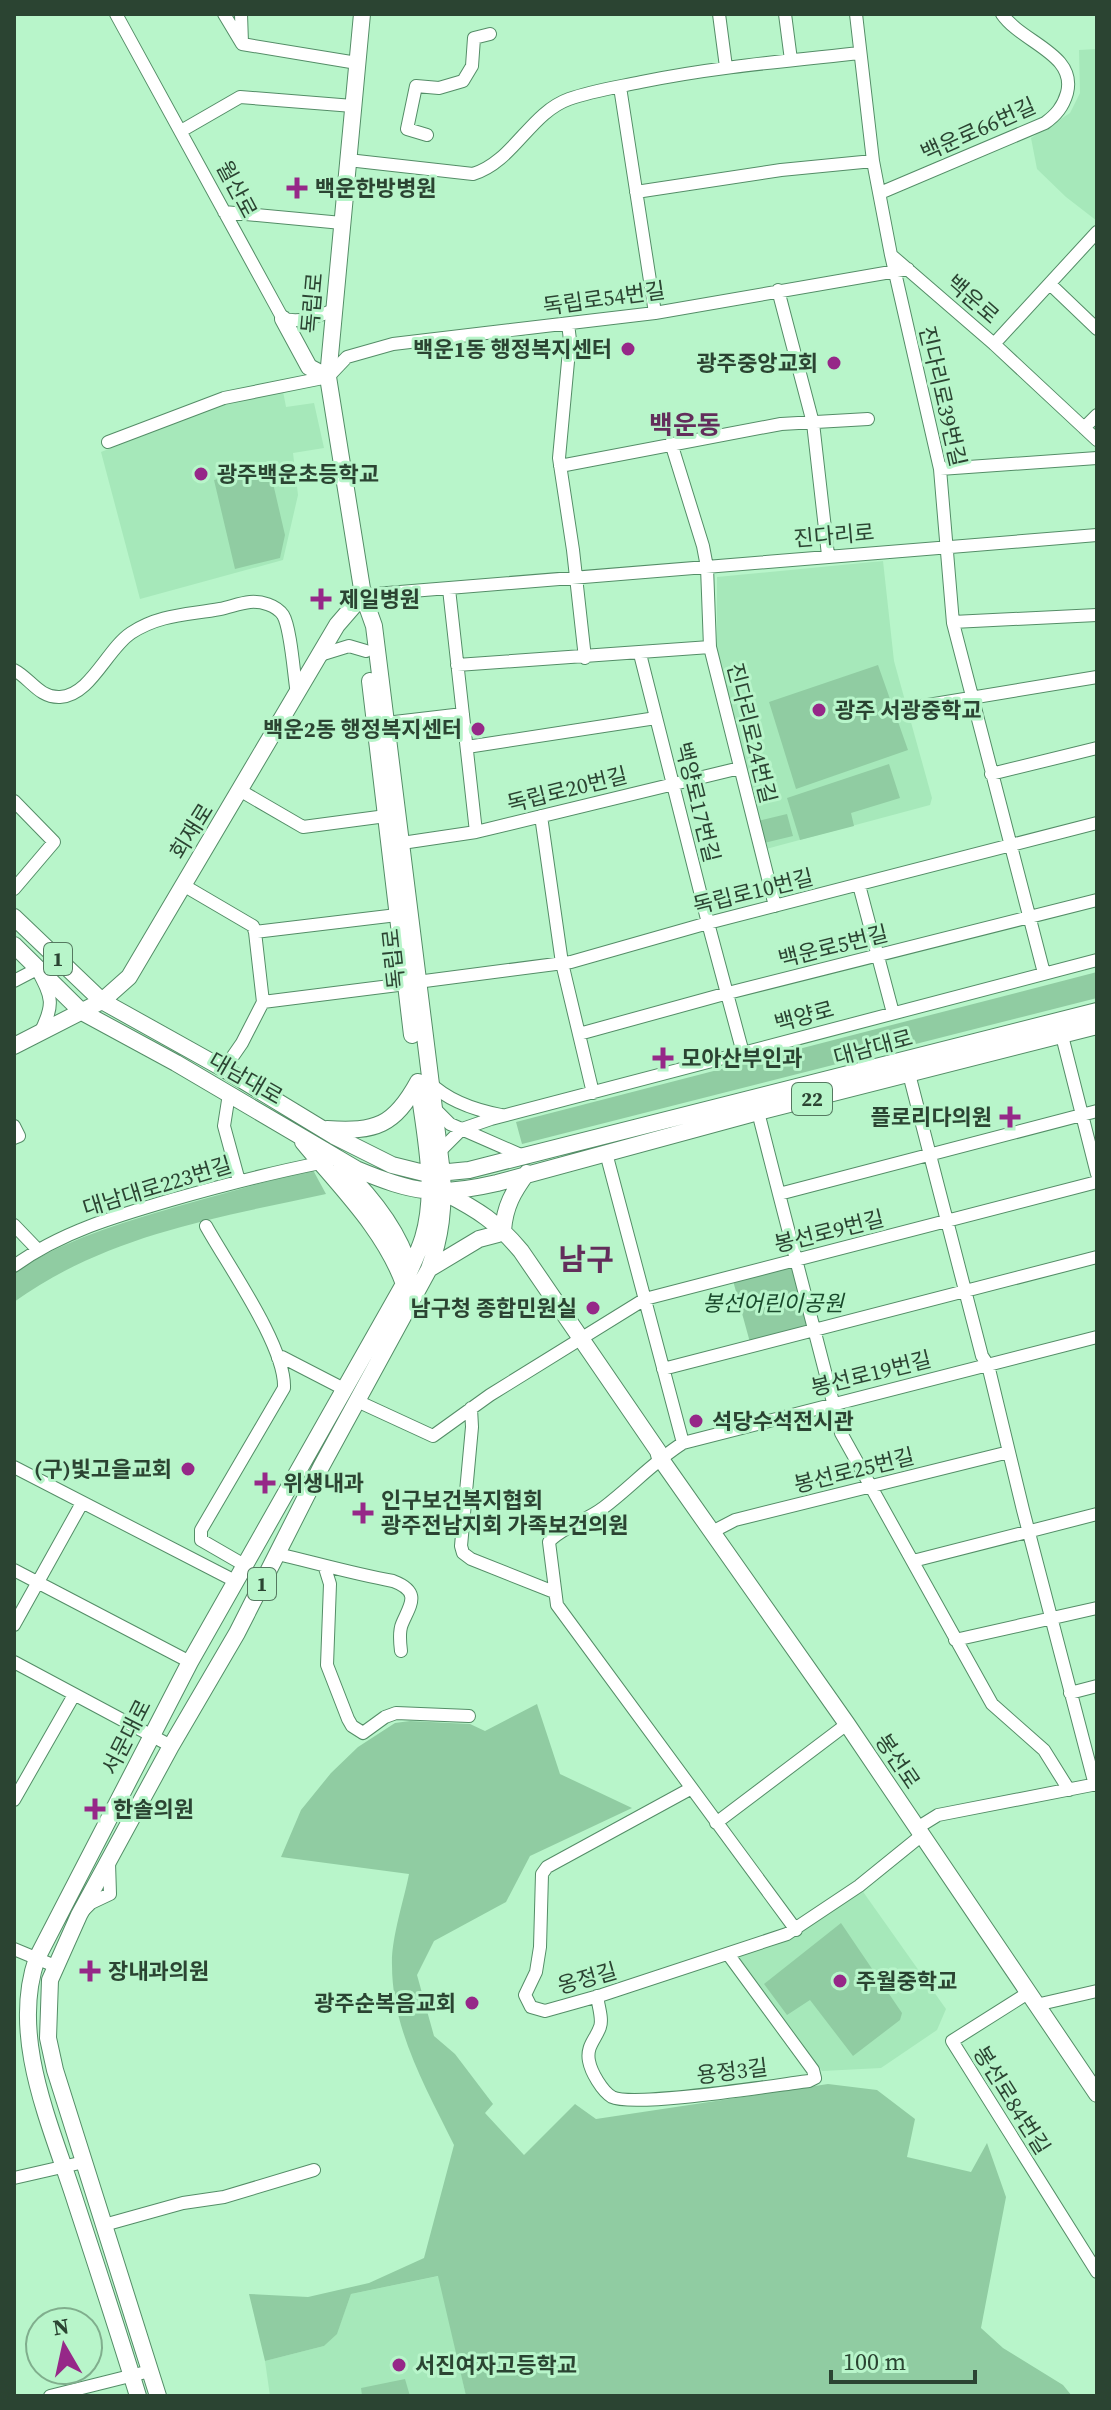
<svg xmlns="http://www.w3.org/2000/svg" width="1111" height="2410" viewBox="0 0 1111 2410" font-family="'Source Serif 4','Noto Sans KR',serif">
<style>
.built{fill:#a6e8ba}
.green{fill:#90cca2}
.lines{fill:none;stroke-linecap:round;stroke-linejoin:round}
.minor-casing{stroke:#548d67;stroke-width:14}
.major-casing{stroke:#548d67;stroke-width:18}
.minor{stroke:#fff;stroke-width:12}
.major{stroke:#fff;stroke-width:16}
.poi-dot{fill:#962888;stroke:#b8f5ca;stroke-width:3}
.labels{text-anchor:middle;stroke-width:6;stroke-linejoin:round;paint-order:stroke}
.shield{fill:#b8f5ca;stroke:#557960;stroke-width:2}
.shield-label{font-size:20px;font-weight:bold;fill:#2b4432}
.street-label{font-size:22px;fill:#2b4432;stroke:#b8f5ca}
.poi-label{font-size:22px;font-weight:bold;fill:#2b4432;stroke:#b8f5ca;text-anchor:start}
.park-label{font-size:22px;font-style:italic;fill:#194a2c;stroke:#b8f5ca}
.quarter-label{font-size:26px;font-weight:bold;fill:#632d5b;stroke:#b8f5ca}
.district-label{font-size:30px;font-weight:bold;fill:#632d5b;stroke:#b8f5ca}
</style>
<rect width="100%" height="100%" fill="#b8f5ca"/>
<path class="built" d="M1097 49V221L1066 197 1037 169 1031 138 1070 113 1080 93 1079 50Z
M283 391 286 407 314 403 324 448 293 453 298 495 283 560 140 599 101 452 225 403Z
M883 561 894 661 932 798 930 805 766 849 741 758 717 651V577Z
M859 1886 946 2009 937 2030 881 2068 822 2071 732 1952 787 1934Z
M439 2276 466 2396H270L265 2361 324 2346 337 2333 351 2294Z"/>
<path class="green" d="M269 466 285 535 280 558 235 569 214 480Z
M878 665 908 750 796 789 769 702Z
M889 764 900 798 851 813 854 826 800 840 787 798Z
M787 814 793 836 764 843 758 821Z
M1097 972V998L522 1144 516 1122Z
M313 1170 326 1194C216 1218 107 1235 14 1302V1273C63 1240 118 1224 175 1207 221 1194 266 1181 313 1170Z
M796 1260 813 1330 751 1346 732 1277Z
M537 1704 560 1774 632 1808 530 1856 506 1902 434 1941 417 1975 434 2036 455 2054 493 2104 485 2113 524 2155 575 2104 596 2119 828 2084 877 2090 915 2119 907 2157 971 2172 987 2143 1006 2197 981 2328 1003 2348 1063 2385 1072 2396H466L438 2276 351 2294 337 2334 324 2346 265 2361 249 2294 308 2297 369 2283 424 2258 454 2145C426 2088 392 2030 392 1965 391 1939 404 1900 409 1874L281 1857 301 1810 331 1773 358 1747 395 1723 410 1721 470 1724 485 1731Z
M841 1923 902 2013 900 2020 853 2056 810 2000 787 2015 764 1984Z
M405 2379 410 2396H362L361 2388Z"/>
<g class="lines">
<defs>
<path id="minor" d="M116 14 283 319C303 323 315 317 334 310
M224 14 242 44 357 63
M241 14 242 43
M719 14 726 67
M785 14 791 60
M856 14 873 161 891 255 994 344 1097 440
M620 87 655 313
M181 131 240 97 353 106
M427 135 407 129 416 86 439 88 463 81 472 66 474 38 490 34
M348 160 473 174C513 162 530 113 569 99 592 91 618 87 641 82 714 67 787 61 860 53
M636 192 781 170 873 161
M880 193 1045 123C1056 115 1063 107 1067 93 1077 54 1022 43 1002 14
M224 212 342 223
M891 255 940 469 953 623 1044 973
M1051 285 1097 329
M778 290 813 423 828 555
M568 324 570 340 559 458 573 550 585 658
M994 344 1097 232
M1084 428 1097 415
M108 442 224 398 328 377 347 357 393 344 655 313 908 269
M671 443 703 546 707 567 710 647 775 906
M560 466 781 424 868 419
M940 469 1097 458
M449 589 476 832
M363 595 1097 535
M953 622 1097 615
M640 654 708 923 743 1053
M320 655 349 646 366 651
M457 665 710 647
M14 670C30 678 39 698 60 697 90 696 107 649 131 633 160 614 188 615 220 609 230 607 240 603 250 602 261 601 276 605 283 615 291 628 294 677 297 694
M910 708 1097 677
M386 723 463 714
M467 747 656 718
M991 774 1097 748
M241 791 303 827 386 816
M14 801 54 842 14 889
M541 816 562 963 593 1093
M402 843 476 832 740 768
M183 885 253 926 255 932
M859 885 893 1013
M255 932 397 915
M14 981 37 969C52 998 55 1003 40 1033
M417 982 571 962 708 923 1097 823
M263 1002 406 984
M1060 1028 1097 1174
M579 1034 728 993 1097 900
M224 1069 242 1043 263 1002 255 932
M909 1074 982 1356 988 1365 1023 1510 1095 1785
M429 1082C448 1101 475 1110 501 1115
M229 1094 224 1126 239 1181
M435 1109 450 1124 523 1156
M758 1112 779 1194 1097 1111
M14 1126 19 1136 14 1138
M439 1152 462 1129 491 1119 1097 960
M606 1153 683 1443
M779 1194 841 1433 992 1704 1044 1750 1069 1790
M14 1225 38 1250
M206 1226C227 1264 286 1347 284 1388L201 1530V1540L246 1566
M14 1266C61 1232 116 1216 171 1200 220 1186 270 1173 320 1163
M278 1358 282 1357 344 1389
M663 1369 1097 1257
M357 1401 433 1436 490 1395 645 1299 1097 1182
M471 1408 472 1427 461 1546 463 1553 471 1559 554 1592
M14 1467 237 1582
M712 1532 735 1520 1009 1452
M278 1554C316 1563 354 1574 393 1581 422 1592 410 1605 402 1624 399 1631 400 1643 401 1651
M913 1561 1097 1514
M325 1568 330 1584 327 1665 348 1719 352 1726 363 1733 385 1717 396 1713 469 1716
M14 1570 190 1662
M14 1625 82 1503
M955 1640 1097 1608
M14 1662 171 1746
M1070 1693 1097 1686
M690 1789 547 1867 542 1874 540 1947 536 1972 525 1995 531 2007 545 2011 602 1995 787 1934 859 1886 922 1835
M14 1800 74 1695
M716 1823 847 1724
M917 1828 938 1815 1097 1784
M84 1910 91 1903 110 1894 109 1863
M796 1930 557 1605 549 1542C560 1528 588 1520 603 1508 631 1487 653 1462 683 1443L1097 1337
M14 1949 55 1966
M1028 1993 952 2041 1097 2272
M597 1996C598 2005 603 2019 600 2027 596 2039 586 2046 589 2061 591 2072 602 2091 612 2097 634 2108 776 2085 809 2081L815 2078 813 2070 728 1954
M1036 2005 1097 1991
M14 2178 84 2162
M104 2225 183 2203 224 2197 314 2170
M50 2396 150 2371"/>
<path id="major" d="M283 319 309 367 328 377
M370 681 412 1035
M14 917 102 1001 224 1069 334 1136 392 1165 428 1174 469 1170 1097 1011
M14 945 82 1012 176 1063 356 1169C413 1193 437 1197 497 1183L758 1112 1097 1026
M14 1046 102 1001 129 977 337 625 363 595
M327 1129C376 1132 394 1126 418 1082
M303 1142C340 1187 384 1229 404 1284
M341 1167C370 1195 399 1230 410 1270
M445 1193C478 1210 497 1222 521 1251L658 1451 660 1458 847 1724 1097 2094
M503 1230C505 1206 513 1192 527 1173
M429 1269 479 1239 498 1234
M138 2396C118 2331 97 2267 76 2203 52 2127 9 2038 37 1958L190 1662 404 1284C410 1269 418 1254 423 1238 438 1189 424 1131 418 1082
M158 2396 55 2070 48 2038 50 1980 79 1915 171 1746 237 1633 321 1467 429 1269C441 1236 444 1208 442 1173L374 626 363 595 328 377 362 14"/>
</defs>
<use href="#minor" class="minor-casing"/>
<use href="#major" class="major-casing"/>
<use href="#minor" class="minor"/>
<use href="#major" class="major"/>
</g>
<g class="poi-dot">
<path d="M293 176h8v8h8v8h-8v8h-8v-8h-8v-8h8z"/>
<circle cx="628" cy="349" r="8"/>
<circle cx="834" cy="363" r="8"/>
<circle cx="201" cy="474" r="8"/>
<path d="M317 587h8v8h8v8h-8v8h-8v-8h-8v-8h8z"/>
<circle cx="819" cy="710" r="8"/>
<circle cx="478" cy="729" r="8"/>
<path d="M659 1046h8v8h8v8h-8v8h-8v-8h-8v-8h8z"/>
<path d="M1006 1105h8v8h8v8h-8v8h-8v-8h-8v-8h8z"/>
<circle cx="593" cy="1308" r="8"/>
<circle cx="696" cy="1421" r="8"/>
<circle cx="188" cy="1469" r="8"/>
<path d="M261 1471h8v8h8v8h-8v8h-8v-8h-8v-8h8z"/>
<path d="M359 1501h8v8h8v8h-8v8h-8v-8h-8v-8h8z"/>
<path d="M91 1797h8v8h8v8h-8v8h-8v-8h-8v-8h8z"/>
<path d="M86 1959h8v8h8v8h-8v8h-8v-8h-8v-8h8z"/>
<circle cx="840" cy="1981" r="8"/>
<circle cx="472" cy="2003" r="8"/>
<circle cx="399" cy="2365" r="8"/>
</g>
<g class="labels">
<g class="shield">
<rect x="44" y="943" width="28" height="32" rx="6"/>
<rect x="792" y="1083" width="40" height="32" rx="6"/>
<rect x="248" y="1568" width="28" height="32" rx="6"/>
</g>
<g class="shield-label">
<text x="58" y="966">1</text>
<text x="812" y="1106">22</text>
<text x="262" y="1591">1</text>
</g>
<g class="street-label">
<text transform="translate(978 129) rotate(-24)" y="8">백운로66번길</text>
<text transform="translate(237 189) rotate(62)" y="8">월산로</text>
<text transform="translate(604 298) rotate(-8)" y="8">독립로54번길</text>
<text transform="translate(973 299) rotate(41)" y="8">백운로</text>
<text transform="translate(312 303) rotate(-85)" y="8">독립로</text>
<text transform="translate(943 396) rotate(77)" y="8">진다리로39번길</text>
<text transform="translate(834 535) rotate(-5)" y="8">진다리로</text>
<text transform="translate(752 733) rotate(76)" y="8">진다리로24번길</text>
<text transform="translate(567 789) rotate(-14)" y="8">독립로20번길</text>
<text transform="translate(698 802) rotate(76)" y="8">백양로17번길</text>
<text transform="translate(191 831) rotate(-58)" y="8">회재로</text>
<text transform="translate(753 891) rotate(-14)" y="8">독립로10번길</text>
<text transform="translate(833 946) rotate(-14)" y="8">백운로5번길</text>
<text transform="translate(393 959) rotate(-96)" y="8">독립로</text>
<text transform="translate(804 1016) rotate(-15)" y="8">백양로</text>
<text transform="translate(873 1047) rotate(-15)" y="8">대남대로</text>
<text transform="translate(246 1078) rotate(30)" y="8">대남대로</text>
<text transform="translate(157 1186) rotate(-17)" y="8">대남대로223번길</text>
<text transform="translate(829 1231) rotate(-14)" y="8">봉선로9번길</text>
<text transform="translate(871 1373) rotate(-14)" y="8">봉선로19번길</text>
<text transform="translate(854 1470) rotate(-14)" y="8">봉선로25번길</text>
<text transform="translate(126 1737) rotate(-63)" y="8">서문대로</text>
<text transform="translate(898 1761) rotate(56)" y="8">봉선로</text>
<text transform="translate(587 1978) rotate(-16)" y="8">옹정길</text>
<text transform="translate(732 2071) rotate(-7)" y="8">용정3길</text>
<text transform="translate(1012 2100) rotate(58)" y="8">봉선로84번길</text>
</g>
<g class="poi-label">
<text x="315" y="196">백운한방병원</text>
<text x="612" y="357" text-anchor="end">백운1동 행정복지센터</text>
<text x="818" y="371" text-anchor="end">광주중앙교회</text>
<text x="217" y="482">광주백운초등학교</text>
<text x="339" y="607">제일병원</text>
<text x="835" y="718">광주 서광중학교</text>
<text x="462" y="737" text-anchor="end">백운2동 행정복지센터</text>
<text x="681" y="1066">모아산부인과</text>
<text x="992" y="1125" text-anchor="end">플로리다의원</text>
<text x="577" y="1316" text-anchor="end">남구청 종합민원실</text>
<text x="712" y="1429">석당수석전시관</text>
<text x="172" y="1477" text-anchor="end">(구)빛고을교회</text>
<text x="283" y="1491">위생내과</text>
<text x="381" y="1508">인구보건복지협회<tspan x="381" dy="25">광주전남지회 가족보건의원</tspan></text>
<text x="113" y="1817">한솔의원</text>
<text x="108" y="1979">장내과의원</text>
<text x="856" y="1989">주월중학교</text>
<text x="456" y="2011" text-anchor="end">광주순복음교회</text>
<text x="415" y="2373">서진여자고등학교</text>
</g>
<g class="park-label">
<text x="773" y="1311">봉선어린이공원</text>
</g>
<g class="quarter-label">
<text x="685" y="434">백운동</text>
</g>
<g class="district-label">
<text x="586" y="1270">남구</text>
</g>
</g>
<rect width="1111" height="2410" fill="none" stroke="#2b4432" stroke-width="32"/>
<g transform="translate(64 2346) rotate(351)"><circle r="38" fill="#b8f5ca" stroke="#80ae8d" stroke-width="2"/>
<path d="M0-6L14 30L0 20L-14 30Z" fill="#962888"/>
<text y="-12" font-size="22" font-weight="bold" text-anchor="middle" fill="#2b4432">N</text>
</g>
<path d="M831 2370v12h144v-12" fill="none" stroke="#2b4432" stroke-width="4"/>
<text x="843" y="2370" font-size="24" fill="#2b4432" stroke="#b8f5ca" stroke-width="6" paint-order="stroke">100 m</text>
</svg>
